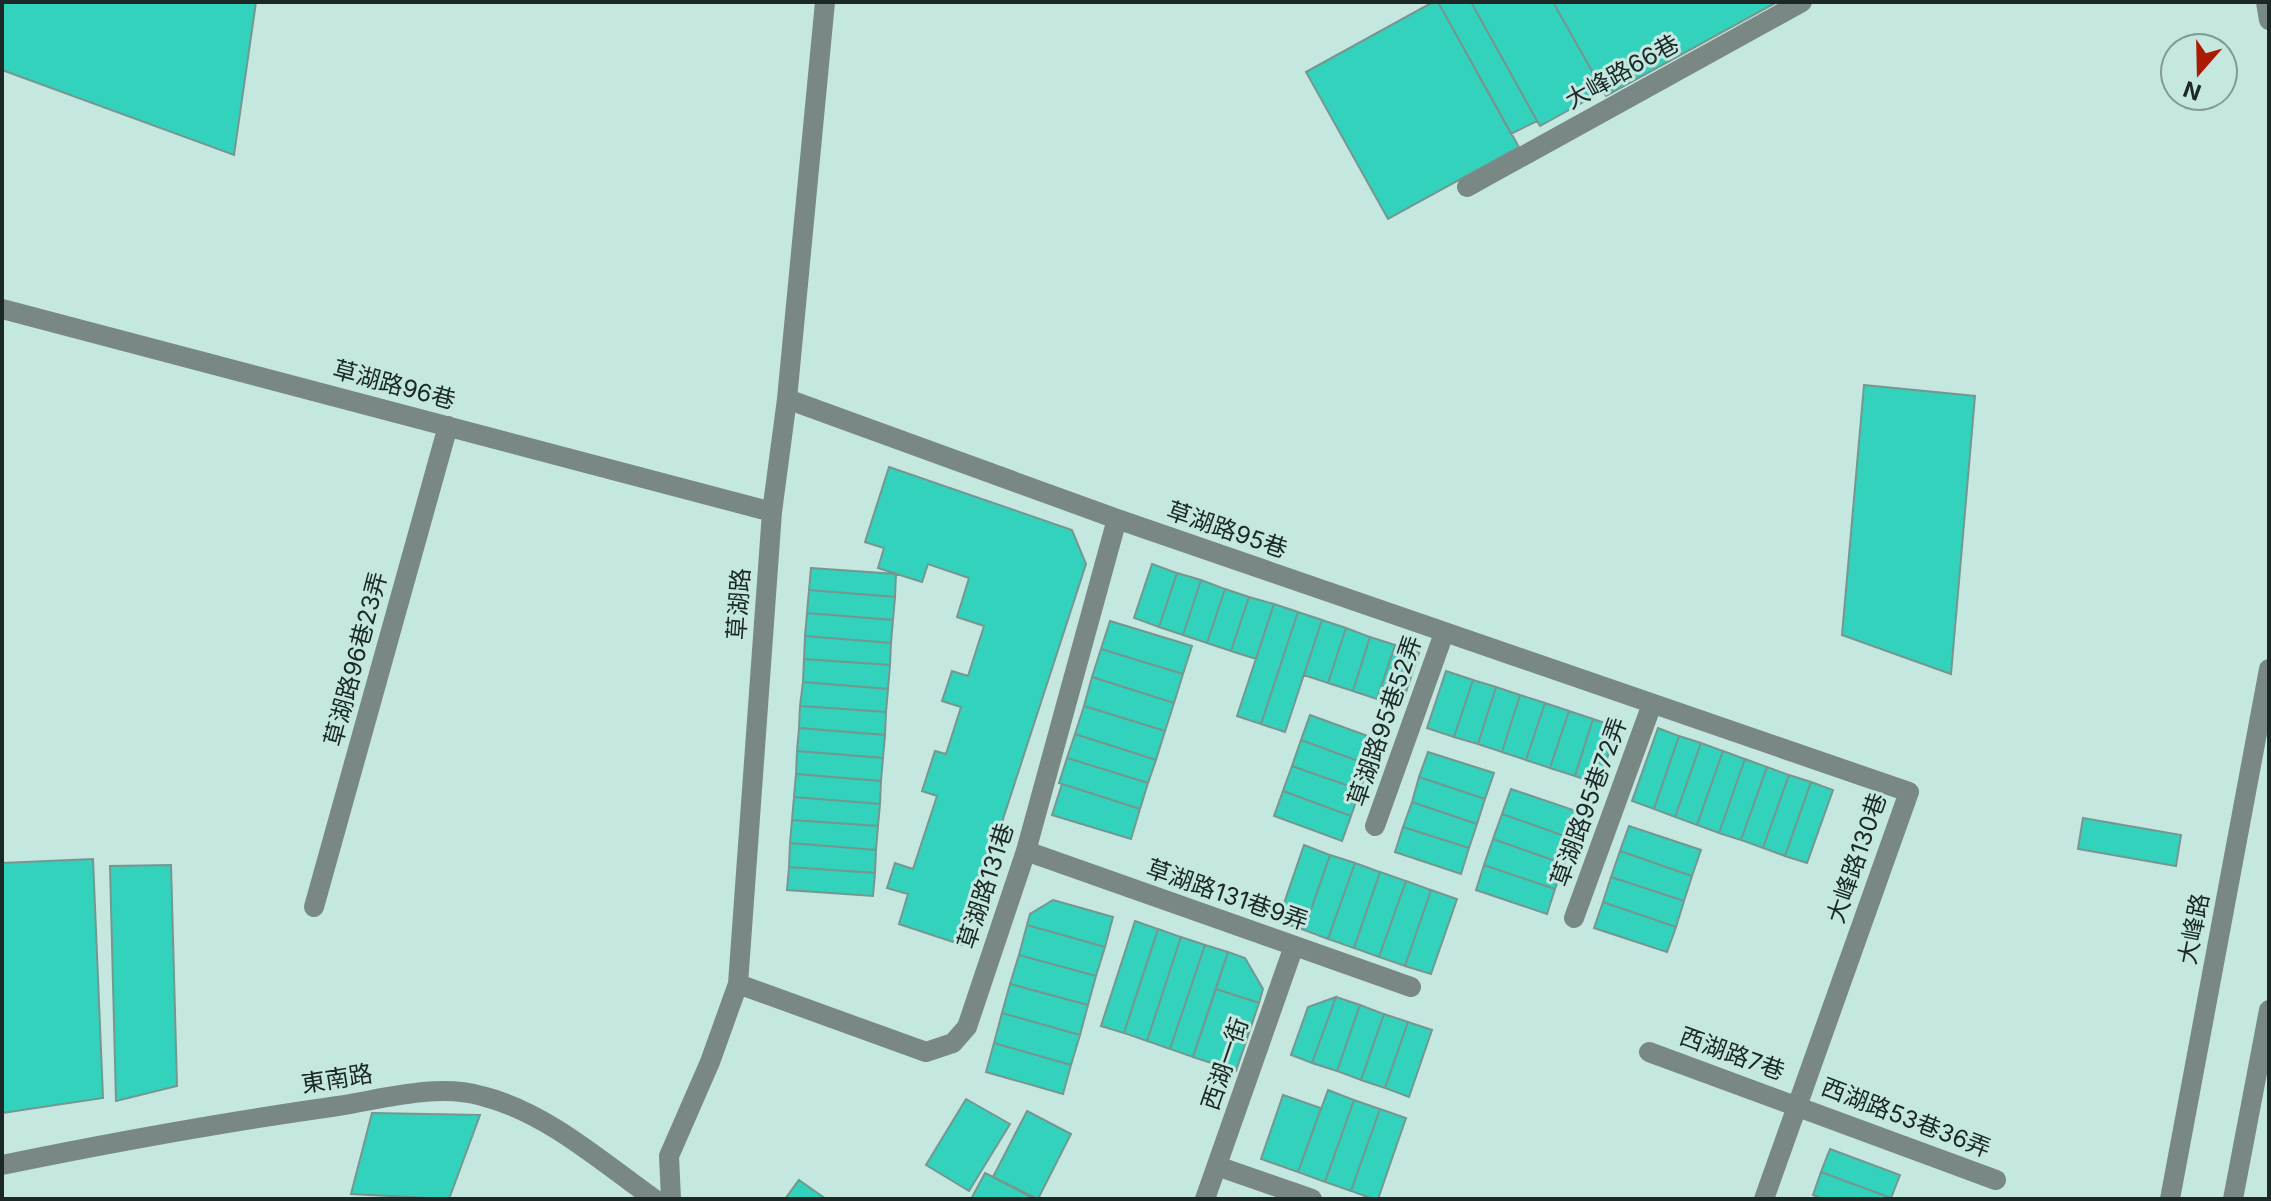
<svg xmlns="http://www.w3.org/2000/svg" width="2271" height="1201" viewBox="0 0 2271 1201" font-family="Inter,'Noto Sans TC',sans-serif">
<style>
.building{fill:#33d2bd;stroke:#759790;stroke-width:2}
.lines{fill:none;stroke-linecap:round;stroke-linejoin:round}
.minor{stroke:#7a8885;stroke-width:20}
.labels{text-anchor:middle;stroke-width:6;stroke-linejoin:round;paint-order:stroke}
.street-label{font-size:24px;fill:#1b2826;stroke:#c4e7e0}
</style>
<rect width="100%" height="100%" fill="#c4e7e0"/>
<path class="building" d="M2 2H256L234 155 2 70Z
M1433 2H1438L1519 147 1388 219 1306 72Z
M1438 2H1471L1537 121 1511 134Z
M1471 2H1553L1603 91 1540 126Z
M1553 2H1777L1606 96Z
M1864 385 1975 396 1951 674 1842 635Z
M889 467 1072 530 1086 564 962 945 899 924 908 894 887 888 895 863 913 869 937 796 922 791 935 751 946 754 961 707 942 701 952 671 968 676 984 626 957 617 969 578 928 564 922 582 878 568 884 548 865 542Z
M1152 564 1177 573 1159 627 1134 618Z
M811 568 896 574 895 597 809 590Z
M1177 573 1201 580 1183 635 1159 627Z
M1201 580 1225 589 1207 643 1183 635Z
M1225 589 1249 597 1231 651 1207 643Z
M809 590 895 597 893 620 807 613Z
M1249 597 1274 604 1256 659 1231 651Z
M1274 604 1298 612 1261 724 1237 716Z
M1298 612 1322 620 1285 732 1261 724Z
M807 613 893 620 891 643 805 636Z
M1322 620 1346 628 1328 683 1304 675Z
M1110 621 1192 646 1183 674 1101 649Z
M1346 628 1370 637 1353 691 1328 683Z
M805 636 891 643 890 665 804 659Z
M1370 637 1395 645 1377 699 1353 691Z
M1395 645 1419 653 1401 707 1377 699Z
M1101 649 1183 674 1174 703 1092 677Z
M804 659 890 665 888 689 803 682Z
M1446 671 1473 680 1454 737 1427 728Z
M1092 677 1174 703 1165 731 1084 706Z
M1473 680 1496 687 1478 744 1454 737Z
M803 682 888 689 886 712 800 706Z
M1496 687 1520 695 1502 752 1478 744Z
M1520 695 1545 703 1526 760 1502 752Z
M1545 703 1569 711 1550 768 1526 760Z
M800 706 886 712 885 735 799 728Z
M1084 706 1165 731 1156 760 1075 734Z
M1569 711 1593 719 1575 776 1550 768Z
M1310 715 1379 740 1369 765 1301 740Z
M1593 719 1617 727 1599 784 1575 776Z
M799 728 885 735 883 758 797 751Z
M1658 728 1679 736 1654 809 1632 801Z
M1075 734 1156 760 1148 783 1067 758Z
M1679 736 1701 743 1675 817 1654 809Z
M1301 740 1369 765 1360 790 1292 766Z
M1701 743 1723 751 1697 825 1675 817Z
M797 751 883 758 881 781 796 774Z
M1723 751 1745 759 1719 833 1697 825Z
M1428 752 1494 773 1485 799 1419 777Z
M1067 758 1148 783 1140 809 1059 783Z
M1745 759 1767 767 1741 840 1719 833Z
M1292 766 1360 790 1351 816 1283 791Z
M1767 767 1789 775 1763 848 1741 840Z
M796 774 881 781 880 804 794 797Z
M1789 775 1811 782 1785 856 1763 848Z
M1419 777 1485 799 1477 824 1412 802Z
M1811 782 1833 790 1807 863 1785 856Z
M1062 784 1140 809 1131 839 1052 815Z
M1511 789 1582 813 1573 839 1502 814Z
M1283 791 1351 816 1342 841 1274 816Z
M794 797 880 804 878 826 792 820Z
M1412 802 1477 824 1469 848 1403 827Z
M1502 814 1573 839 1564 864 1493 839Z
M2083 818 2181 835 2176 866 2078 849Z
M792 820 878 826 876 850 790 843Z
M1629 826 1701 850 1692 876 1620 851Z
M1403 827 1469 848 1461 874 1395 852Z
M1493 839 1564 864 1555 889 1484 865Z
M790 843 876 850 875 873 789 867Z
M1304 845 1330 855 1304 930 1278 921Z
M1620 851 1692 876 1684 901 1611 877Z
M1330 855 1355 863 1328 939 1304 930Z
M93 859 103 1098 2 1113V863Z
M1355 863 1380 872 1354 948 1328 939Z
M171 865 177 1086 116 1101 110 866Z
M1484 865 1555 889 1547 914 1476 890Z
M789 867 875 873 873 896 787 890Z
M1380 872 1406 881 1379 957 1354 948Z
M1611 877 1684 901 1676 927 1603 902Z
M1406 881 1431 890 1405 966 1379 957Z
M1431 890 1457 899 1431 974 1405 966Z
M1053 900 1113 917 1105 947 1027 925 1030 914Z
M1603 902 1676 927 1667 952 1594 928Z
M1135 921 1158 929 1124 1033 1101 1026Z
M1027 925 1105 947 1096 976 1019 955Z
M1158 929 1181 937 1147 1041 1124 1033Z
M1181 937 1205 945 1170 1049 1147 1041Z
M1205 945 1228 952 1193 1057 1170 1049Z
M1228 952 1245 958 1263 989 1259 1003 1216 989Z
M1019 955 1096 976 1088 1005 1010 984Z
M1010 984 1088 1005 1080 1035 1002 1013Z
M1216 989 1259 1003 1236 1071 1193 1057Z
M1336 997 1312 1063 1291 1055 1308 1007Z
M1336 997 1360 1005 1337 1071 1312 1063Z
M1360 1005 1384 1014 1361 1080 1337 1071Z
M1002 1013 1080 1035 1071 1065 994 1043Z
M1384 1014 1408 1022 1385 1088 1361 1080Z
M1408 1022 1432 1030 1409 1097 1385 1088Z
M994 1043 1071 1065 1063 1094 986 1072Z
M1328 1090 1354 1100 1325 1182 1298 1172Z
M1283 1095 1321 1108 1298 1172 1261 1159Z
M966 1099 1010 1124 969 1191 926 1165Z
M1354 1100 1380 1109 1351 1191 1325 1182Z
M1380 1109 1406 1118 1378 1199H1373L1351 1191Z
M1027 1111 1071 1134 1038 1199 993 1177Z
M372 1113 480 1115 449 1199 351 1194Z
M1830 1149 1900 1175 1891 1198 1821 1172Z
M1821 1172 1891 1198V1199H1823L1813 1195Z
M985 1173 993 1177 1035 1199H971Z
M799 1180 826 1199H785Z"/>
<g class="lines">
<path class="minor" d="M2266 2 2269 20
M1467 187 1802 2
M2 309 772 512
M787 399 1117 519 1909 792 1764 1199
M1375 826 1444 633
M1026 851 1411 987
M314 907 448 426
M1574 918 1652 704
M738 984 926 1052 953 1043 967 1027 1026 851 1117 519
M1649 1052 1996 1180
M2 1165C114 1142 225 1122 338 1106 384 1099 436 1083 482 1096 546 1112 602 1162 654 1199
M1217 1166 1312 1199
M671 1199 669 1156 710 1062 738 984 772 512 787 399 825 2
M1205 1199 1294 946
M2170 1199 2269 669
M2233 1199 2269 1010"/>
</g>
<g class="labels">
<g class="street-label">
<text transform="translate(1622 72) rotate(-29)" y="8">大峰路66巷</text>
<text transform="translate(394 385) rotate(15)" y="8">草湖路96巷</text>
<text transform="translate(1227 530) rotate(19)" y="8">草湖路95巷</text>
<text transform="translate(739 604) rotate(-86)" y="8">草湖路</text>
<text transform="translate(356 659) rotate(-75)" y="8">草湖路96巷23弄</text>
<text transform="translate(1385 721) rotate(-71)" y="8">草湖路95巷52弄</text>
<text transform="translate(1589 802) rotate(-70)" y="8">草湖路95巷72弄</text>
<text transform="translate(1857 858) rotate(-71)" y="8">大峰路130巷</text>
<text transform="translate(986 886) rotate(-72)" y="8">草湖路131巷</text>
<text transform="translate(1227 895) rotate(19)" y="8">草湖路131巷9弄</text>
<text transform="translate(2194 929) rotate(-79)" y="8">大峰路</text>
<text transform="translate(1732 1054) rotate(20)" y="8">西湖路7巷</text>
<text transform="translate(1225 1064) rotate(-71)" y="8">西湖一街</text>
<text transform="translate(337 1079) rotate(-9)" y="8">東南路</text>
<text transform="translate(1906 1118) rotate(21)" y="8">西湖路53巷36弄</text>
</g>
</g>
<rect width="2271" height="1201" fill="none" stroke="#1b2826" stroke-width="8"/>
<g transform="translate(2199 72) rotate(200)"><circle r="38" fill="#c4e7e0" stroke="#809b96" stroke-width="2"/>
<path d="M0-6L14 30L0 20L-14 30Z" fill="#ab1b02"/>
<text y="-12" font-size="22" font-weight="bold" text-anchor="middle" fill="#1b2826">N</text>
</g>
</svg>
